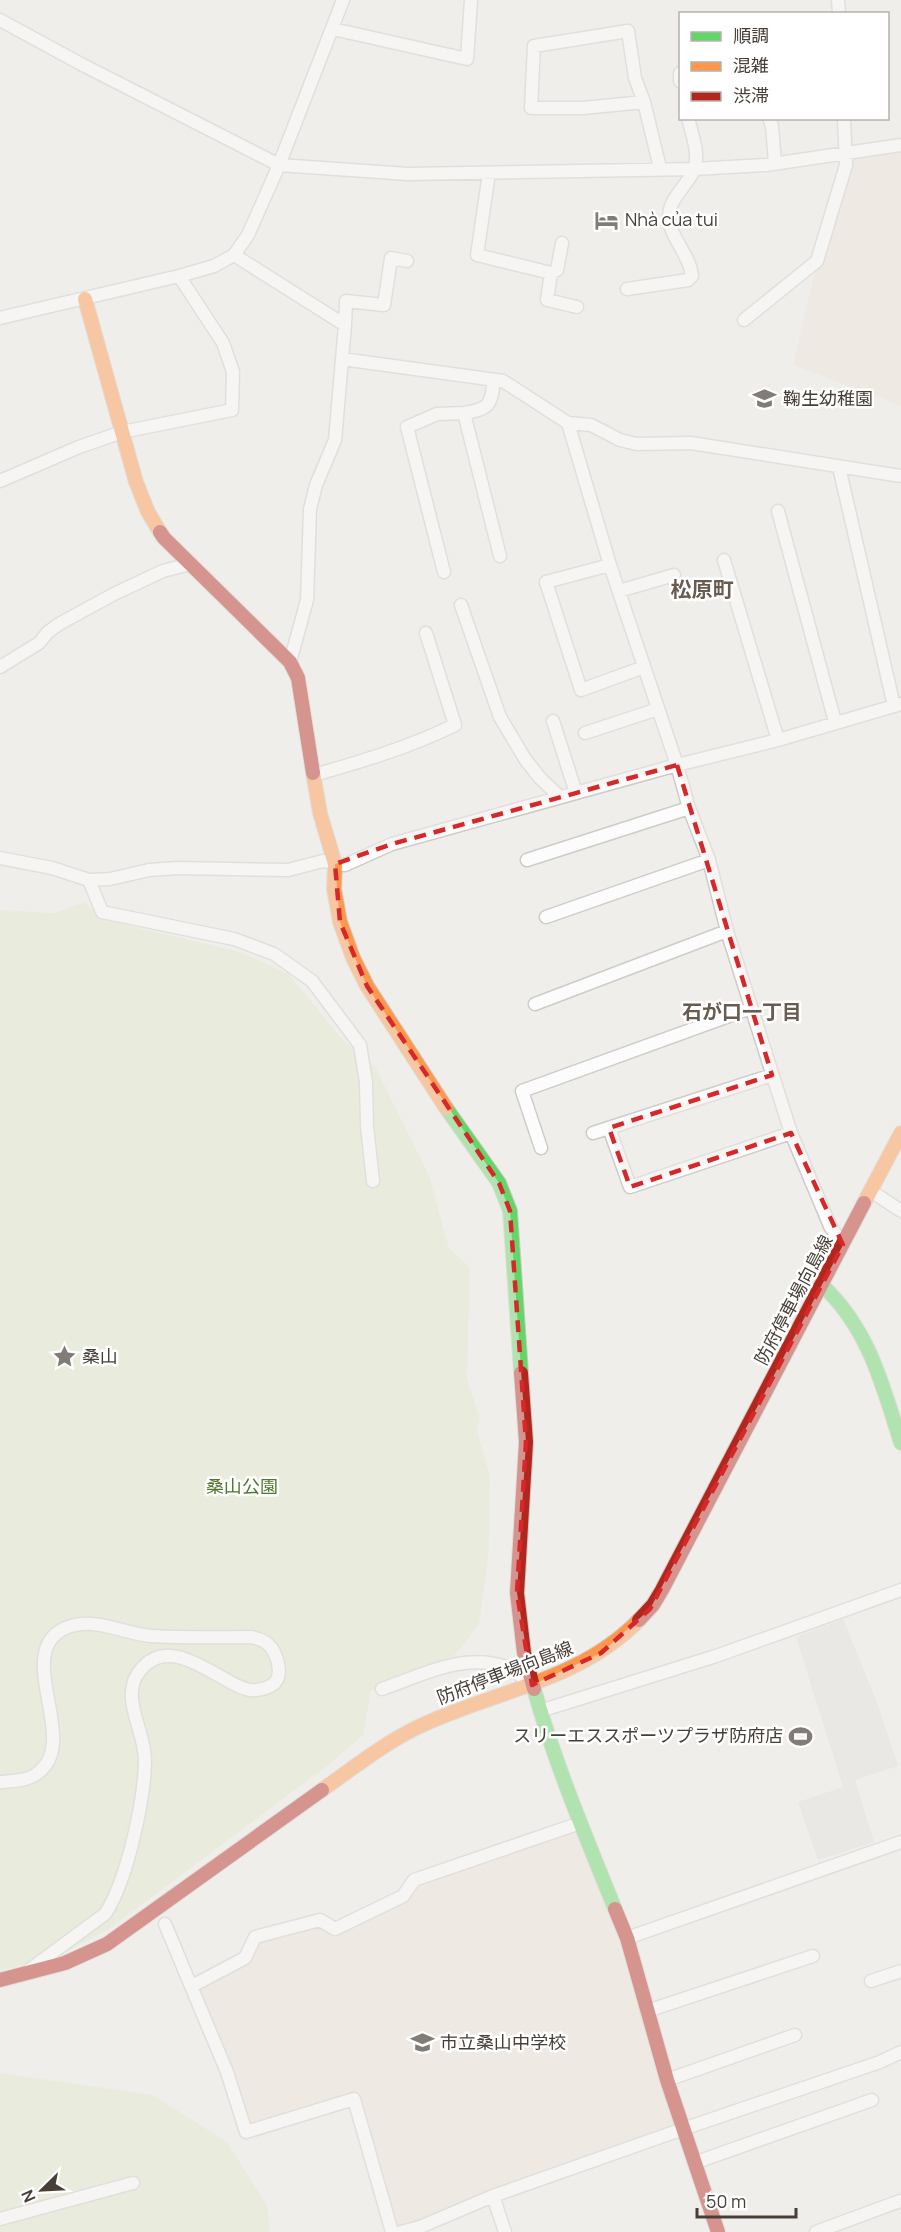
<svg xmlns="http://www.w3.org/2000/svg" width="901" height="2232" viewBox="0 0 901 2232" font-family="Manrope,'Noto Sans JP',sans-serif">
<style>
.education{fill:#eae4da}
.green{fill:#e1e9cc}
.parking{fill:#e2dfdc}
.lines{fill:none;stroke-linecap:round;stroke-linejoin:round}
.street-casing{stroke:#ceccc8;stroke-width:15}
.fast-casing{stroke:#cecac2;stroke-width:16}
.slow-casing{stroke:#cecac2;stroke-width:16}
.jam-casing{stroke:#cecac2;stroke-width:16}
.street{stroke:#fdfcfc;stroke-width:12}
.fast{stroke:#63d668;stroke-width:14}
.slow{stroke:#ff974d;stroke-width:14}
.jam{stroke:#b3261e;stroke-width:14}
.marked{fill:none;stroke:#d62828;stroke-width:4.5;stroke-dasharray:12 8;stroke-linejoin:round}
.labels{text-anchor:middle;stroke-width:5;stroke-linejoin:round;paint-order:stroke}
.poi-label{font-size:18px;fill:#463e37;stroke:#fff;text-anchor:start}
.street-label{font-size:18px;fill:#463e37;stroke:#fff}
.park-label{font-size:18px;fill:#50752d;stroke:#fff}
.neighbourhood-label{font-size:20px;font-weight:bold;fill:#685b4f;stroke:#fff}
.quarter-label{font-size:21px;font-weight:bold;fill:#685b4f;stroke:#fff}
</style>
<rect width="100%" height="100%" fill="#f0eeeb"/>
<path class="education" d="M901 145V406L793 365 817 261 846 154Z
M580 1823 683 2129 392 2232 354 2099 246 2132 192 1986 245 1958 255 1937 320 1920 335 1929 403 1896 414 1880Z"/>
<path class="green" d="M85 902 100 919 241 952 289 974 342 1039 376 1068 429 1175 449 1248 470 1267 467 1379 480 1418 477 1430 490 1477 489 1551 479 1625 454 1656 371 1691 363 1735 330 1764 108 1930 64 1953 0 1971V910L55 913Z
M0 2073 153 2095 227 2142 267 2205 270 2232H0Z"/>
<path class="parking" d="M843 1619 878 1705 898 1766 855 1780 874 1842 818 1860 798 1802 843 1787 796 1637Z"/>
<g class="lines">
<defs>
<path id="street" d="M838 0 839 14
M0 20 81 64 279 165 408 174 695 169 766 165 901 145
M333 29 467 59 471 0
M680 73V81
M644 102 583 108H531L534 46 628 31 635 78 644 102 660 168
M769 118 772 126 775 163
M489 173 477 255 551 273 557 270 562 243
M234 255 345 325 335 440 316 485 310 509 307 600 290 662
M551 273 547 300 577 307
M627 289 688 280 692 276C690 254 668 236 669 215 670 198 688 184 694 170 700 155 692 134 688 118
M0 318 179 276 214 266 234 255 248 235 279 165 343 0
M744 320 817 261 846 165 844 118
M345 325 346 301 384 305 391 258 407 261
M342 359 503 381 568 423 591 425 620 440 637 444 691 443 901 476
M464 413C490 409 491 405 494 380
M568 423 610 565 677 765 689 808 709 860 727 931 791 1133 830 1226 843 1245
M839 467 894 706
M0 481 79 447 122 432 232 410 233 372 223 343 179 276
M778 511 835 722
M724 560 778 740
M610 565 546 582 581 690 644 667
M444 572 407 427 437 414 464 413 500 556
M619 591 674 575
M461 605 500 717 525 759 540 778 560 797
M0 667 39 643 48 632 59 624 114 594 163 571 190 564
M553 721 576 793
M585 733 658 709
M314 775C363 761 410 747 455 725L426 633
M0 858 52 868 89 880 110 879 149 870 178 868 288 870 323 861 345 865 392 844 677 765 778 740 901 704
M527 860 689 808
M89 880 102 912 234 939 274 954 312 981 360 1045 366 1082 367 1126 373 1181
M546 917 709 860
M535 1004 727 931
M609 1128 630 1187 791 1133
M593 1133 772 1075
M541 1148 522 1091 751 1008
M871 1191 901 1211
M382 1689C422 1675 466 1651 509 1668 517 1672 525 1680 532 1685
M540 1711 716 1656 901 1590
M0 1782C13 1781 29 1781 39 1772 82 1739 7 1646 71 1626 98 1618 125 1634 151 1636 185 1638 218 1637 252 1637 257 1639 264 1640 268 1644 277 1653 285 1677 272 1685 266 1689 253 1692 246 1689 218 1681 173 1635 143 1667 116 1695 146 1729 145 1762 144 1802 127 1881 105 1914L29 1970
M165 1924 227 2072 246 2132 354 2099 392 2232
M627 1938 901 1842
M871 1981 901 1971
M192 1986 245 1958 255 1937 320 1920 335 1929 403 1896 414 1880 580 1823
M647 2011 813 1956
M667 2080 795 2035
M694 2163 872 2100
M493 2196 505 2232
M0 2219 133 2183
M401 2232 420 2227 493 2196 683 2129 880 2062 901 2052
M816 2232 900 2201"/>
<path id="fast" d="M446 1108 499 1183 510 1211 521 1373
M822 1285C869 1329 882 1384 901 1443
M534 1689C555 1764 586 1837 615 1909"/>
<path id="slow" d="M85 299 136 482 148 512 160 532
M313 773 320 813 335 864 334 889 340 922 353 958 367 986 446 1108
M864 1203 901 1133
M322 1790C353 1768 383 1744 418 1727 493 1691 579 1682 639 1620"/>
<path id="jam" d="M160 532 164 538 290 662 298 678 313 773
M521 1373 526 1442 517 1593 524 1653 534 1689
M639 1620 653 1605 662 1590 864 1203
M615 1909 627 1938 667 2080 718 2232
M0 1980 65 1963 107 1944 322 1790"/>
</defs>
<use href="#street" class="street-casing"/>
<use href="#fast" class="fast-casing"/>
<use href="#slow" class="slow-casing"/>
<use href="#jam" class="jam-casing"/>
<use href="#street" class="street"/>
<use href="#fast" class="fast"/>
<use href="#slow" class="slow"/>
<use href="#jam" class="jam"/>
</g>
<path d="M0 0H901V2232H0ZM677 765 772 1075 609 1128 630 1187 791 1133 843 1245 650 1609 601 1653 532 1685 517 1593 526 1442 510 1211 499 1183 367 986 340 922 335 864 392 844Z" fill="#f0eeeb" fill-opacity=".55" fill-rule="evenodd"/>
<path class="marked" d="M677 765 772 1075 609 1128 630 1187 791 1133 843 1245 650 1609 601 1653 532 1685 517 1593 526 1442 510 1211 499 1183 367 986 340 922 335 864 392 844Z"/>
<defs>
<symbol id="hotel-bare" viewBox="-9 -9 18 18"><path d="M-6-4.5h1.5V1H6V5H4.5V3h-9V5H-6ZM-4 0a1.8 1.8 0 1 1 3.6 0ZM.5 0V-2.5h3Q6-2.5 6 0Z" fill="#827c76" stroke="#fff" stroke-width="2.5" paint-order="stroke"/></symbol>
<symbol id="school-bare" viewBox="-9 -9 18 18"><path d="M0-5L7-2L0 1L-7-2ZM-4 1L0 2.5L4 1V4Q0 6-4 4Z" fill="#827c76" stroke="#fff" stroke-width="2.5" paint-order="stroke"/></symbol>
<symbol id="sight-bare" viewBox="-9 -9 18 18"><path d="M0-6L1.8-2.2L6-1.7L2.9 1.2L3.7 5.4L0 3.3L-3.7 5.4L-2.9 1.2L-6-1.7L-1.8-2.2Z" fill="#827c76" stroke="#fff" stroke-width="2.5" paint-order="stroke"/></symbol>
<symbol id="stadium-bare" viewBox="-9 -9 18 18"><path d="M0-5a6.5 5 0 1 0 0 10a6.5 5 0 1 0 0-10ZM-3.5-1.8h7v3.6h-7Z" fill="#827c76" stroke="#fff" stroke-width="2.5" paint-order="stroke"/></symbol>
</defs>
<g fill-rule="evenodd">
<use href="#hotel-bare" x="590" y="204" width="33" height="33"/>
<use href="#school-bare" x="748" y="382" width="33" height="33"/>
<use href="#sight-bare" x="48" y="1340" width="33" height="33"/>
<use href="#stadium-bare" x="784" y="1720" width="33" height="33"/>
<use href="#school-bare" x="406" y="2026" width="33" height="33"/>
</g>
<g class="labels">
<g class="poi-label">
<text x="625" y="226">Nhà của tui</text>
<text x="783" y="405">鞠生幼稚園</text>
<text x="82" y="1363">桑山</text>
<text x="783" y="1742" text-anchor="end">スリーエススポーツプラザ防府店</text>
<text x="440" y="2049">市立桑山中学校</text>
</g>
<g class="street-label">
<text transform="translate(794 1300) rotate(-62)" y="6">防府停車場向島線</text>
<text transform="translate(505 1673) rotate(-21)" y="6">防府停車場向島線</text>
</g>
<g class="park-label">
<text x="242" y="1493">桑山公園</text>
</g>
<g class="neighbourhood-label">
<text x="742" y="1019">石が口一丁目</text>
</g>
<g class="quarter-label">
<text x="702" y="597">松原町</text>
</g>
</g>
<rect x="679" y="12" width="210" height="108" fill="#ffffff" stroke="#b5b2af" stroke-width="1.5"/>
<rect x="691" y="32" width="30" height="9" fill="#63d668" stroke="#b5b2af" stroke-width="1.5"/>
<text x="733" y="42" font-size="18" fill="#463e37">順調</text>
<rect x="691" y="62" width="30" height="9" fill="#ff974d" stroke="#b5b2af" stroke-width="1.5"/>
<text x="733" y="72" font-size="18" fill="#463e37">混雑</text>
<rect x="691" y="92" width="30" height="9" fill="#b3261e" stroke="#b5b2af" stroke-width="1.5"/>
<text x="733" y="102" font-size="18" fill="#463e37">渋滞</text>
<g transform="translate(42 2190) rotate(246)" stroke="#ffffff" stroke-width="4.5" paint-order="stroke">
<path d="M0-4.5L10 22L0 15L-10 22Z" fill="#463e37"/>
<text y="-9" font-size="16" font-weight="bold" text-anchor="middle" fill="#463e37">N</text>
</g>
<path d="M697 2208v9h99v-9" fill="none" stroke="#463e37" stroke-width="3"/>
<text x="706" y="2208" font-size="18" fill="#463e37" stroke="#ffffff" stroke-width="4.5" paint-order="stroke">50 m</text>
</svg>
